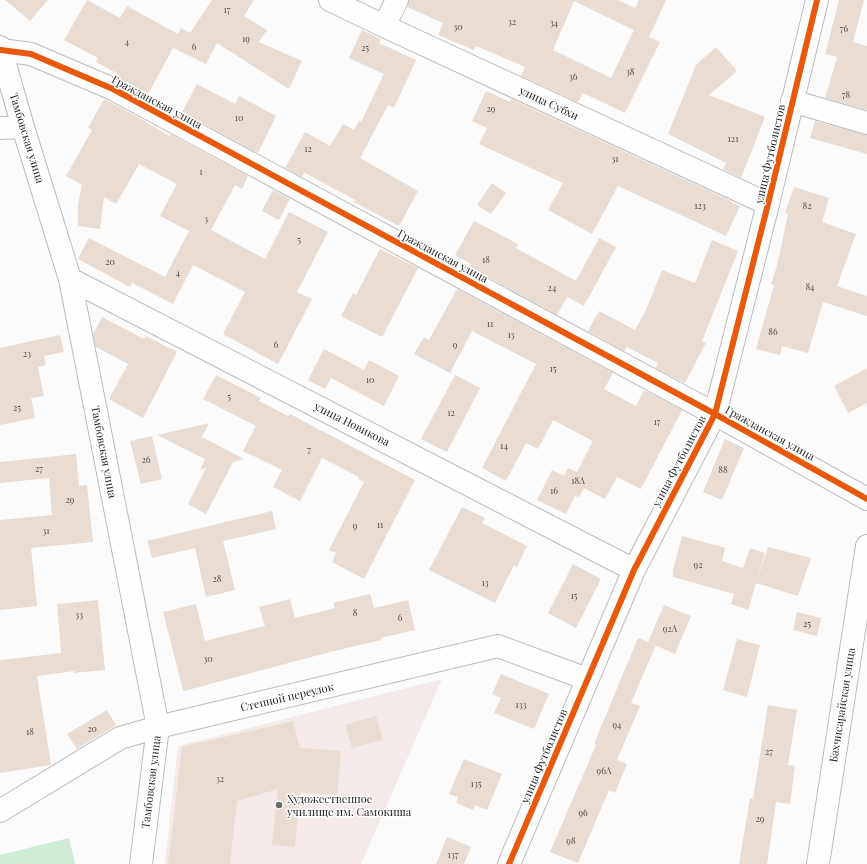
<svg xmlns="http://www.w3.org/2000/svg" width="867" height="864" viewBox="0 0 867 864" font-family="'Playfair Display',serif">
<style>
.education{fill:#f3eae9}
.green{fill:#cfecd6}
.building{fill:#e8dcd3;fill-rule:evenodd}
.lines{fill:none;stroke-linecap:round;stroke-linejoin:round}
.minor-casing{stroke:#bcbcbc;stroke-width:24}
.minor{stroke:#fefefe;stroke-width:22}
.cycleway-casing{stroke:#fff;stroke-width:8}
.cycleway{stroke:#e8590c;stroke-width:6}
.poi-dot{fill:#6b6b6b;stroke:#fff;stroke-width:1.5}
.labels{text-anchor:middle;stroke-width:3;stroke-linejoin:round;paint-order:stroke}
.number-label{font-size:9px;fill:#504e4b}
.street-label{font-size:11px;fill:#1e1e1e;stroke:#fff}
.poi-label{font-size:11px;fill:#1e1e1e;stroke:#fff;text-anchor:start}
</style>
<rect width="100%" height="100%" fill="#fbfbfb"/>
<path class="education" d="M442 679 361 864H165L178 746Z"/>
<path class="green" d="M69 838 75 864H0V855Z"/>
<path class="building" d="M5 0H48L30 21Z
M87 0 120 18 127 6 178 34 181 28 190 33 212 0H254L244 16 267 30 259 42 302 61 289 89 217 43 206 64 173 48 148 94 117 77 118 74 96 62 98 58 64 40Z
M409 0H618L635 8 639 0H666L649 37 660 42 625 113 583 93 578 102 521 76 525 67 476 46 474 50 438 35 443 23 407 7ZM574 1 648 37 634 30 611 78 553 50Z
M839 0H864L853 42 867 46V110L825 98 837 57 825 54Z
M362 30 381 39 379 43 416 60 394 108 388 105 360 158 418 191 399 226 354 202 355 200 307 174 304 173 302 177 285 168 305 132 330 146 343 124 354 130 359 121 361 122 384 74 349 58Z
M716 47 737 71 709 95 765 117 741 178 723 169 726 163 668 134 696 65Z
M197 84 235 104 239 96 276 116 258 153 182 112Z
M486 91 510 102 511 99 731 201V202L740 206 726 236 618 186 592 234 548 210 563 183 479 144 487 128 472 121Z
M104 99 136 116 169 136 170 134 248 176 242 189 235 185 211 230 265 259 289 212 328 232 297 292 312 299 278 364 223 334 245 292 193 265 173 304 132 283 130 287 78 259 89 238 165 277 189 231 160 216 177 184 139 164 116 204 104 197 100 229 78 226V205L82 185 66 176 92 130 88 128Z
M815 121 867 135V154L810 138Z
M492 183 506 193 491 214 477 205Z
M794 187 829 198 822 222 856 234 837 286 867 296V316L823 302 808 353 782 346 780 355 756 349 774 285 771 284 777 266 788 214 785 213Z
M273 190 290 199 279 220 262 211Z
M474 221 518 244 516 248 576 281 599 238 616 247 584 306 567 297 557 315 469 267 471 264 455 255Z
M712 240 738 251 702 341 706 343 685 383 655 368 658 363 627 347 624 351 588 331 599 311 635 330 645 312 662 270 695 283Z
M380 249 418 268 382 337 341 316 353 293 356 295Z
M457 289 613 373 604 389 636 406 644 390 682 410 641 489 617 477 605 499 584 488 579 497 575 496 566 514 537 500 552 470 564 476 568 468 577 472 593 441 553 420 538 449 526 443 506 481 482 468 536 364 472 331 450 373 414 354 424 337 429 340Z
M102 317 144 339 146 336 177 352 143 418 109 399 128 364 96 347 93 334Z
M60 335 64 352 44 356 46 365 38 367 44 396 31 398 35 418 0 425V348Z
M324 349 364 370 369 360 399 376 384 406 331 378 325 389 308 380Z
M867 368V403L848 413 834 386Z
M216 375 261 398 259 401 288 416 290 414 415 480 364 579 332 562 336 553 329 550 364 482 358 479 359 477 322 458 300 501 273 487 282 470 243 451 256 426 203 399Z
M455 375 480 388 447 452 421 439Z
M209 423 202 437 244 459 233 462 206 514 188 504 206 468 200 470 205 459 157 435Z
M152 436 162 479 141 484 130 441Z
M725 439 744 448 722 500 703 492Z
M76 454 79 486 87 485 93 542 31 548 37 606 0 610V520L52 515 49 478 0 483V462Z
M462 507 485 518 482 523 527 546 517 567 514 565 495 603 429 570Z
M272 511 276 529 223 541 235 590 206 597 195 548 152 558 147 541Z
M682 536 725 548 722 561 743 568 750 548 765 553 748 610 731 604 734 594 673 577V570Z
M768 547 811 558 798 596 756 583Z
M573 564 601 579 576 628 548 613Z
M370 594 374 608 408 600 415 630 381 638V640L330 652 184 691 183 690 163 612 196 604 205 641 265 626 259 607 290 599 295 618 335 608 333 603Z
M98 600 105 670 74 673V671L37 676 51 765 0 773V660L61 653 57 604Z
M664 605 691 616 675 654 648 642Z
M797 612 821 618 817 636 793 630Z
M638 638 656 645 631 703 640 706 617 760 627 764 615 793 609 790 578 863 550 852 596 745 594 744Z
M737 639 760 645 747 697 723 690Z
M501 674 549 694 534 729 494 713 501 698 492 694Z
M768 705 797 710 788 765 795 766 790 804 776 802 767 864H739L750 798 753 799Z
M107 710 116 725 77 749 67 734Z
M376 716 383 740 352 748 345 725Z
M293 721 300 748 341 751 337 795 300 792 295 847 272 845 278 789 237 801 230 864H168L182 747Z
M464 759 502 774 487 810 475 805 473 810 456 803 458 797 449 794Z
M447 837 471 847 464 864H436Z"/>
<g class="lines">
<defs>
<path id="minor" d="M330 0 384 26 768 204
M384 26 397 0
M0 47 23 127 70 279 158 727 141 864
M1 50 31 54 113 89 715 414 867 499
M792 101 867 123
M0 128 23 127
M70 279 634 570
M0 811 120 738 158 727 498 646 587 679
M509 864 634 570 715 414 768 204 817 0
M818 864 867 546"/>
</defs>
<use href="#minor" class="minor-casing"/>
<use href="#minor" class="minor"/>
<defs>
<path id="cycleway" d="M1 50 31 54 113 89 715 414 867 499
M509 864 634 570 715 414 768 204 817 0"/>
</defs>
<use href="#cycleway" class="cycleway-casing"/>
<use href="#cycleway" class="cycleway"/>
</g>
<circle class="poi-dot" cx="279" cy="805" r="4"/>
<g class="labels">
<g class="number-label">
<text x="227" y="13">17</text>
<text x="512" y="25">32</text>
<text x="554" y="26">34</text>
<text x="458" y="30">30</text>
<text x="844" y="32">76</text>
<text x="246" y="42">19</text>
<text x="127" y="45">4</text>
<text x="194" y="50">6</text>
<text x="365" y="51">25</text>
<text x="630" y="75">38</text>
<text x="573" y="80">36</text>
<text x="846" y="98">78</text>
<text x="491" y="112">29</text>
<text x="239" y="121">10</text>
<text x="733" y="142">121</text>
<text x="308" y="152">12</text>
<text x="615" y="162">31</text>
<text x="201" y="175">1</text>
<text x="700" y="209">123</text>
<text x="807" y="209">82</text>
<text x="206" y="222">3</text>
<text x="299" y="243">5</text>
<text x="486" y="263">18</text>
<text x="110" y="265">20</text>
<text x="178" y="276">4</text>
<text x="810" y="290">84</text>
<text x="552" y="291">24</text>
<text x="490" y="327">11</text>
<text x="773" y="335">86</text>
<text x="511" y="338">13</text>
<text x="276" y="348">6</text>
<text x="455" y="348">9</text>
<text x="27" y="357">23</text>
<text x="553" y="372">15</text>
<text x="370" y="383">10</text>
<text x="229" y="400">5</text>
<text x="17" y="411">25</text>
<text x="451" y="416">12</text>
<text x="657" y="425">17</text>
<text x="504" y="449">14</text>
<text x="309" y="453">7</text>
<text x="146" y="463">26</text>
<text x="39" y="472">27</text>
<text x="723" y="473">88</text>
<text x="578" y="484">18А</text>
<text x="554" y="494">16</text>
<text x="70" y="503">29</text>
<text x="380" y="528">11</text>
<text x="355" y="529">9</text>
<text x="46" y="534">31</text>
<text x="698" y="568">92</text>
<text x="217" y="582">28</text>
<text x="485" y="586">13</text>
<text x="574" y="599">15</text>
<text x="355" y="616">8</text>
<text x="79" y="618">33</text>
<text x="400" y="621">6</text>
<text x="807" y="627">25</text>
<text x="670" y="632">92А</text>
<text x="208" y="662">30</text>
<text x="521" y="708">133</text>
<text x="617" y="728">94</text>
<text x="92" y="732">20</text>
<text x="30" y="735">18</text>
<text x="769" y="755">27</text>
<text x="604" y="774">96А</text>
<text x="220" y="782">32</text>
<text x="476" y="787">135</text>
<text x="583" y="816">96</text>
<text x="760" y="822">29</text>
<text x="571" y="844">98</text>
<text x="453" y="858">137</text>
</g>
<g class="street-label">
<text transform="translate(157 102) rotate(28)" y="4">Гражданская улица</text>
<text transform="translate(549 103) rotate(25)" y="4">улица Субхи</text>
<text transform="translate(27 138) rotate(73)" y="4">Тамбовская улица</text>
<text transform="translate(770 154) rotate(-77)" y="4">улица Футболистов</text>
<text transform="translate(443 256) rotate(28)" y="4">Гражданская улица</text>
<text transform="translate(352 424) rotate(27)" y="4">улица Новикова</text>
<text transform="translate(770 433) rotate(29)" y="4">Гражданская улица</text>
<text transform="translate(104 452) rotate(79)" y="4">Тамбовская улица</text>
<text transform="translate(679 461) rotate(-62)" y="4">улица Футболистов</text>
<text transform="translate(287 697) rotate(-13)" y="4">Степной переулок</text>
<text transform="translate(842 705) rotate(-81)" y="4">Бахчисарайская улица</text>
<text transform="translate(544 756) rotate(-67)" y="4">улица Футболистов</text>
<text transform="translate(151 782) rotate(-83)" y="4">Тамбовская улица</text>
</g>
<g class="poi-label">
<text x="287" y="803">Художественное<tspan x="287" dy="13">училище им. Самокиша</tspan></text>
</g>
</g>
</svg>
